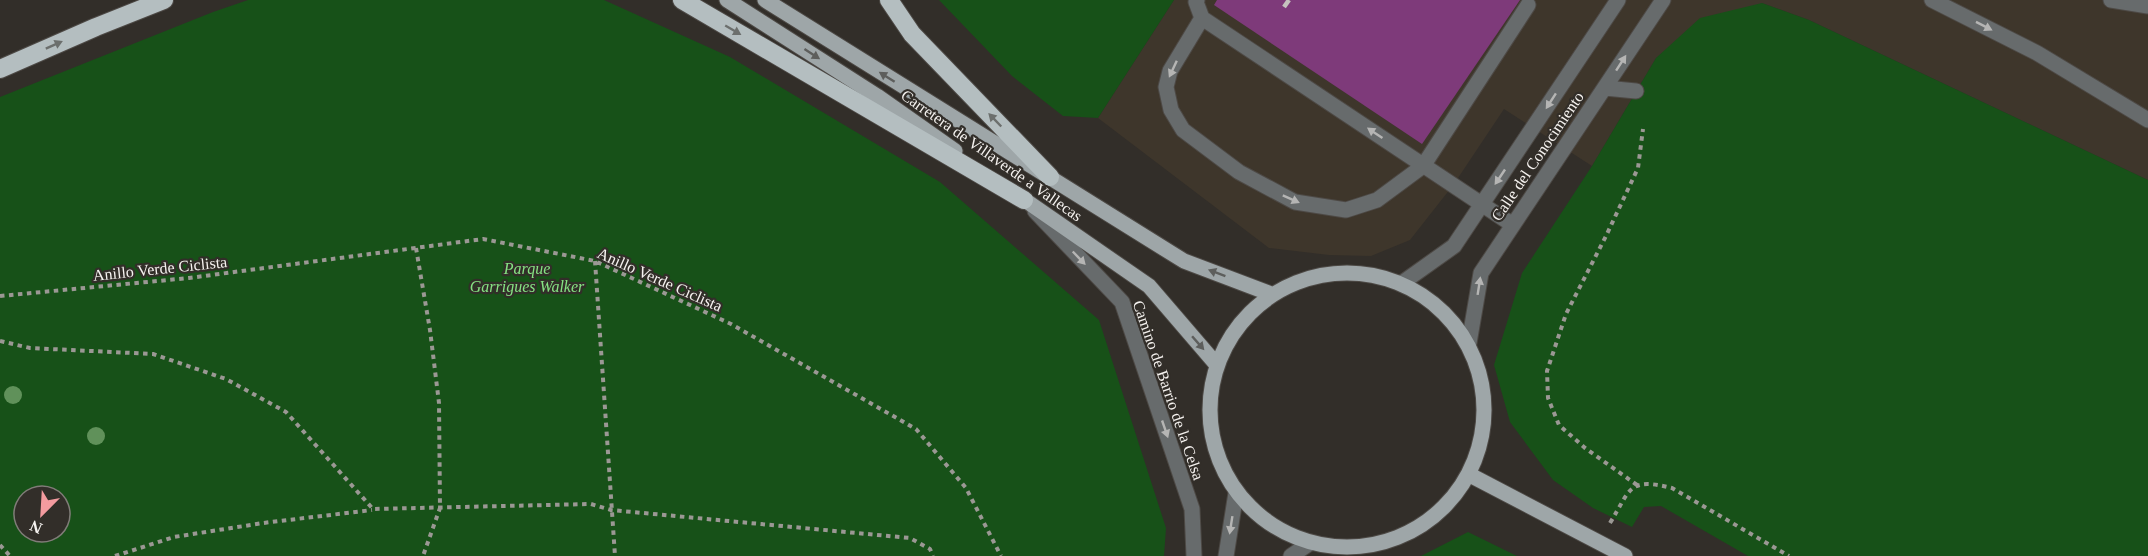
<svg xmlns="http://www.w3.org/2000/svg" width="2148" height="556" viewBox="0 0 2148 556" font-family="'Times New Roman',serif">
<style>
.built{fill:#3e362b}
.green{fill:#175118;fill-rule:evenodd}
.building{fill:#7e3a7a}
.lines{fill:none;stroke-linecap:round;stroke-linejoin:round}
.minor-casing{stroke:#4d4945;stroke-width:17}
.major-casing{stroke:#4d4945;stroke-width:17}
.highway-casing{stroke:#4d4945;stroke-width:20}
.path{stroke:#9b9894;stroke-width:4;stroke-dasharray:4.5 4.5;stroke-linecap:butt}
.minor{stroke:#676b6c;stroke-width:15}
.major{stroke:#9ea6a8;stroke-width:15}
.highway{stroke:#b4bec0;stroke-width:18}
.rail{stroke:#c5c2be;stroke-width:4.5;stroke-dasharray:12 6;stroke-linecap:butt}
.tree{fill:#60915a}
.oneway{fill:#b5b5b4}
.oneway2{fill:#6c6f6d}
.oneway3{fill:#5d5e5c}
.labels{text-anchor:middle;stroke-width:4.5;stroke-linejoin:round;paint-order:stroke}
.street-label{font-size:16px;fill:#f5f2ef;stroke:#322e29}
.park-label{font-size:16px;font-style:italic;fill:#86e283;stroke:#322e29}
</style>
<rect width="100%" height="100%" fill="#322e29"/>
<path class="built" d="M1174 0H2148V180L1809 20 1762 3 1678 41 1656 58 1592 166 1504 109 1454 184 1410 240 1371 256 1329 255 1269 248 1098 118Z"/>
<path class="green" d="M248 0H604L730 57 940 182 1099 320 1166 528 1164 556H0V97L213 12ZM24 496H60V532H24Z
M939 0H1174L1098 118 1063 116 1012 76Z
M1762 3 1809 20 2148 180V556H1748L1661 506 1644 507 1632 527 1593 508 1553 480 1510 422 1494 365 1522 273 1592 166 1656 58 1700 18Z
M1468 532 1517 556H1421Z"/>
<path class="building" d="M1217 0H1520L1422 144 1214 5Z"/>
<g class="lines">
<defs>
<path id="minor" d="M1197 0 1196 2 1202 18 1513 225
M1932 0 2037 53 2148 120
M2111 0 2148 6
M1202 18 1170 71 1166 87 1171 110 1183 130 1239 172 1295 202 1346 210 1377 200 1423 166 1528 5
M1605 88 1636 91
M1035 211 1122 302 1192 509 1194 556
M1402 283 1454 246 1618 0
M1469 343 1481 273 1663 0
M1226 556 1236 493
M1291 556 1310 543"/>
<path id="major" d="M727 0 877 96 955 151
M765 0 1184 261 1271 294
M1016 194 1149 286 1216 364
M1210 410a137 137 0 1 1 274 0a137 137 0 1 1-274 0Z
M1470 475 1625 556"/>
<path id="highway" d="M682 0 1024 200
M889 0 912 34 1050 177
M0 69 96 27 164 0"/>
</defs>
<use href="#minor" class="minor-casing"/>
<use href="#major" class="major-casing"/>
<use href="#highway" class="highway-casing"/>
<path class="path" d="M416 248 430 330 439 403 440 508 423 556
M595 261 615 556
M0 296 189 278 483 239 595 261 731 324 916 429 966 488 1001 556
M0 341 30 348 153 354 226 379 286 412 373 509 591 504 611 510 910 538 930 549 933 556
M1637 485 1585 448 1559 425 1548 398 1547 371 1566 314 1606 236 1638 168 1643 129
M1610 523C1631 489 1628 477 1672 488L1789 556
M0 545 10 556
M115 556 174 537 263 523 372 510"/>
<use href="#minor" class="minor"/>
<use href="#major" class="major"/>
<use href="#highway" class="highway"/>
<path class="rail" d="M1284 7 1289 0"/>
</g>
<g class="tree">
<circle cx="13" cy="395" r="9"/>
<circle cx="96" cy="436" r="9"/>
</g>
<defs><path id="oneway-solid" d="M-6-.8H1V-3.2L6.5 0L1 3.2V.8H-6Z" transform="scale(1.5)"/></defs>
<g class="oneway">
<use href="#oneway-solid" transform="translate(1984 26) rotate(27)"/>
<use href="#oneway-solid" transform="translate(1621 63) rotate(-57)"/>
<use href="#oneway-solid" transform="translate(1173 69) rotate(115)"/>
<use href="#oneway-solid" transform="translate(1551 101) rotate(123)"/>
<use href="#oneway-solid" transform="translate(1375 133) rotate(-146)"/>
<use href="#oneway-solid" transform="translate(1500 177) rotate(124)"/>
<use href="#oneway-solid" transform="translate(1291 199) rotate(24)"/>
<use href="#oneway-solid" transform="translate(1079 258) rotate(46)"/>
<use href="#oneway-solid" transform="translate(1479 286) rotate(-81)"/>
<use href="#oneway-solid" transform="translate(1165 429) rotate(71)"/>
<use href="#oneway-solid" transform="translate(1231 525) rotate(99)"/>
</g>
<g class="oneway2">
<use href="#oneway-solid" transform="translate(733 30) rotate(30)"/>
<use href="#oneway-solid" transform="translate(54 45) rotate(-24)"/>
<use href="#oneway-solid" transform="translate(995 120) rotate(-134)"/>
</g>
<g class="oneway3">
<use href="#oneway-solid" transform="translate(812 54) rotate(33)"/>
<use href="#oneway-solid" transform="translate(887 77) rotate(-148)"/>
<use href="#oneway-solid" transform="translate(1217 273) rotate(-159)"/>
<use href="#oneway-solid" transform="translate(1198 343) rotate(49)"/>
</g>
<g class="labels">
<g class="street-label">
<text transform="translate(992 155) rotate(35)" y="6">Carretera de Villaverde a Vallecas</text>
<text transform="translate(1537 156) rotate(-56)" y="6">Calle del Conocimiento</text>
<text transform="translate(160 268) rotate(-6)" y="6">Anillo Verde Ciclista</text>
<text transform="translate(660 279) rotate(24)" y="6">Anillo Verde Ciclista</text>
<text transform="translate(1169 390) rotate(71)" y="6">Camino de Barrio de la Celsa</text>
</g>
<g class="park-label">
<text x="527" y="274">Parque<tspan x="527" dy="18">Garrigues Walker</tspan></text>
</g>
</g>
<g transform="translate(42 514) rotate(204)"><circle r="28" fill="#322e29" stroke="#807c78" stroke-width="1.5"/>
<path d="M0-4.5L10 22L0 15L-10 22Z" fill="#f49b9f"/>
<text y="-9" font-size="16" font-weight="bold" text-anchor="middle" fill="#f5f2ef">N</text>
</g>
</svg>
